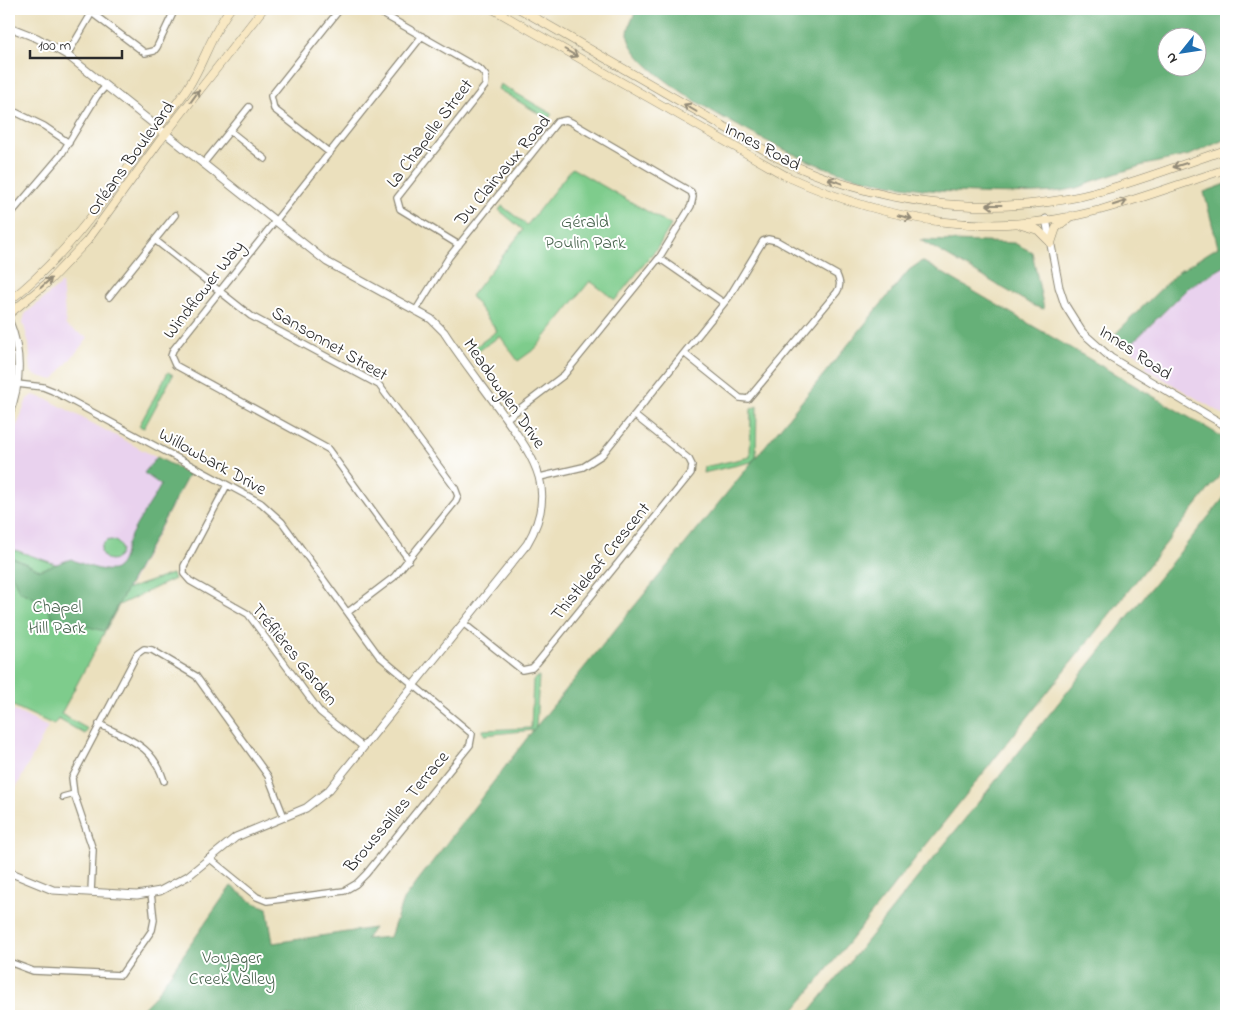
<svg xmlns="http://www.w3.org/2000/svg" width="1235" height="1025" viewBox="0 0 1235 1025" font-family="'Indie Flower',sans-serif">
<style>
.built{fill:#e9d2ee}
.green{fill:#7ecc8c;stroke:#547c5c}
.forest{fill:#66b078;stroke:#486e52;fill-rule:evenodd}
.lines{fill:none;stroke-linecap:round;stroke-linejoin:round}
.minor-casing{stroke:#8b8674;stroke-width:8}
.tertiary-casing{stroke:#8b8674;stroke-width:9}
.secondary-casing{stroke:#8b8674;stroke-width:9}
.minor{stroke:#fff;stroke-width:5.5}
.tertiary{stroke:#fff;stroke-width:7}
.secondary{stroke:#f8e8c3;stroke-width:8}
.oneway{stroke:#928a77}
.labels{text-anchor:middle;stroke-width:4;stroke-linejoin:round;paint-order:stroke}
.street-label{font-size:18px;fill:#2b2b2b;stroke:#fff}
.park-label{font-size:18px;fill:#48634d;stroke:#fff}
</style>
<rect width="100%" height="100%" fill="#fff"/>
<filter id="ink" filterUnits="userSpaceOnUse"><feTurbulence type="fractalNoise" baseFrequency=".02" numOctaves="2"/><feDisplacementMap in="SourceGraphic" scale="10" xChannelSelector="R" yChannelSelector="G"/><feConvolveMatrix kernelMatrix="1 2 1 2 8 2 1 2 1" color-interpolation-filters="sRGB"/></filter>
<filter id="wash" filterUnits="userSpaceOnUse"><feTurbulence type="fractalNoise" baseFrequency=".0096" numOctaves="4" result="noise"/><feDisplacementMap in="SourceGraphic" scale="20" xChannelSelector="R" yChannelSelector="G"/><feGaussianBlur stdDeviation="1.12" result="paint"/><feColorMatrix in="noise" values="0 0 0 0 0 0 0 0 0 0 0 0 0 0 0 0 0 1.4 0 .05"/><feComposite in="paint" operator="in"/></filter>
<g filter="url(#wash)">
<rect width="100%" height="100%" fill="#ebe0bd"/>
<path class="built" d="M1225 266 1226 269V416L1145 368 1148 362 1127 348 1189 287Z
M62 283 66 326 88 338 53 380 35 375 31 371 29 344 23 322 25 314Z
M33 395 49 400 189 475 128 589 9 548V439L19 421 27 399Z
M9 708 48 727 9 801Z"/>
<path class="green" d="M500 84 552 114 548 119 498 89Z
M572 168 671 225 658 247 615 300 590 281 536 348 518 361 500 336 474 354 471 350 497 331 471 296 523 230 499 210 502 206 527 225Z
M168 372 173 375 144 428 139 426Z
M757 406 756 457 751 462 703 473 704 467 750 457 751 409Z
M101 550a10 10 0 1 1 20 0a10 10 0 1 1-20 0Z
M9 548 128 589 172 574 174 579 119 605 61 714 88 729 85 734 58 719 54 725 9 704Z
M539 676 536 727 534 730 484 735 483 730 531 728 533 680Z"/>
<path class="forest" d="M637 9H1226V139L1190 155 1140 166 1087 183C1069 199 957 193 930 190 896 185 859 180 827 168 790 156 626 74 628 34 628 26 634 16 637 9ZM1168 38H1198V68H1168Z
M1226 184V269L1225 266 1189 287 1127 348 1112 337 1178 272 1218 247 1204 192Z
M920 240 1014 243 1032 252 1044 309 1034 306Z
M922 261 1226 439V468L790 1016H123L139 1012 154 997 231 886 252 902 267 908 273 943 374 928 366 939 390 937 403 900 534 729 909 270Z
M157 457 189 474 104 631 52 617 45 603 19 591 12 574 9 573V556L40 570 71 559C79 563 107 574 115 569 125 563 124 551 128 542 136 522 151 504 161 485L144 473Z
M1226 495V1016H806Z"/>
</g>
<g filter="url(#ink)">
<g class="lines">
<defs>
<path id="minor" d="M374 9 481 70 486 76 485 86 397 198 400 209 459 245
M92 13 145 53 154 51 157 47 175 9
M67 55 94 9
M9 109 44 126 69 143
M230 131 265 159
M330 153 274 109 271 96 340 9
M203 164 249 107
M9 216 61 155 97 96 106 86
M155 240 251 316 379 385 455 488 458 496 456 501 394 577 348 612
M659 258 724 303
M109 297 175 215
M416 310 449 257 557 122 566 120 571 122 691 192 693 197 691 206 659 258 564 375 506 419
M17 384 43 387 53 391 261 503 282 522 379 656 472 734 470 745 366 874 356 884 344 891 267 901 257 897 209 858
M540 477 583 467 602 455 729 297 763 241 768 239 777 241 837 275C840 282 841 286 837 292L748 399 740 398 684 353
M227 485 184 566V574L190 581 248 614 320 712 363 747
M409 560 328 449 175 365 171 356 173 350 422 36
M463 623 522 670 532 668 537 663 691 473 692 465 689 459 634 415
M99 724C130 740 153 745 164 781
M63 797 74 794
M91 892 93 850 74 794 72 778 137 654 144 649 152 650 196 676 268 776 284 817
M9 962 33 971 121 975 152 930 154 920 151 893"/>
<path id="tertiary" d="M9 27 37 38 67 55 327 262 431 319 444 332C462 360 483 386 502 413 534 458 559 490 527 544L329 790 306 808 236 837 188 876 160 891 137 895 53 890 9 872
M1046 219 1059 287 1065 305 1082 332 1111 358 1226 426
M9 321C22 352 21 383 9 414"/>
<path id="secondary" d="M493 9 786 176C890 223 988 239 1100 210 1142 198 1184 183 1226 169
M520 9 780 159C872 203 981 218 1082 196 1131 185 1179 165 1226 150
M1021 225 1038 230 1051 243
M1051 243 1056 228 1071 216
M9 301C63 259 101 205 141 150 156 129 173 110 187 89 204 63 211 34 230 9
M9 314 46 284 87 241 159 142 263 9"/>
</defs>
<use href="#minor" class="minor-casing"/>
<use href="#tertiary" class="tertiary-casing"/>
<use href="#secondary" class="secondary-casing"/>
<use href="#minor" class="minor"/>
<use href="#tertiary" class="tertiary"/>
<use href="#secondary" class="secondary"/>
</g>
<defs><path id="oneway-shaft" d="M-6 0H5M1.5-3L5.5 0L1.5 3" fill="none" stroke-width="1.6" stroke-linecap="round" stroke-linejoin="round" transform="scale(1.25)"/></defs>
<g class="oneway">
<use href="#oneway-shaft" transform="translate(571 53) rotate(30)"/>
<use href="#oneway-shaft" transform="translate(195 96) rotate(-54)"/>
<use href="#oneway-shaft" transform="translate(690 108) rotate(-150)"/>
<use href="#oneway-shaft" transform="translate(1180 165) rotate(162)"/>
<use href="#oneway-shaft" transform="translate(835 181) rotate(-161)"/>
<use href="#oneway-shaft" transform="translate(1120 203) rotate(-18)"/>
<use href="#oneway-shaft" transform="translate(994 205) rotate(180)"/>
<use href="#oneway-shaft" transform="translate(905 217) rotate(13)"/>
<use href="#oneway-shaft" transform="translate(46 283) rotate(-42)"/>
</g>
</g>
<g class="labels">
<g class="street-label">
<text transform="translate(429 133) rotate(-53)" y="6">La Chapelle Street</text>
<text transform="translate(763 146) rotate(28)" y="6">Innes Road</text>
<text transform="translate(130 158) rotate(-54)" y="6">Orléans Boulevard</text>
<text transform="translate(502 170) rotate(-50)" y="6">Du Clairvaux Road</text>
<text transform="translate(203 289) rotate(-52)" y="6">Windflower Way</text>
<text transform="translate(330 343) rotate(30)" y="6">Sansonnet Street</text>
<text transform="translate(1136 352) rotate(34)" y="6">Innes Road</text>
<text transform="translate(505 393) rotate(55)" y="6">Meadowglen Drive</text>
<text transform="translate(213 461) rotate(29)" y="6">Willowbark Drive</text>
<text transform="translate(600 561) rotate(-51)" y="6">Thistleleaf Crescent</text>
<text transform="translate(295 654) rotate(51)" y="6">Tréflières Garden</text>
<text transform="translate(396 811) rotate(-50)" y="6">Broussailles Terrace</text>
</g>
<g class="park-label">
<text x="585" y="227">Gérald<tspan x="585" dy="21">Poulin Park</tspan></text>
<text x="57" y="612">Chapel<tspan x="57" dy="21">Hill Park</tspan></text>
<text x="232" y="963">Voyager<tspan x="232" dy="21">Creek Valley</tspan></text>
</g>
</g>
<rect width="1235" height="1025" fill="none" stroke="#fff" stroke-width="30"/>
<g transform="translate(1182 52) rotate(240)"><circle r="24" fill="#ffffff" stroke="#aaaaaa"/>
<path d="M0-4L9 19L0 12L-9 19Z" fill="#1f6fb2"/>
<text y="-8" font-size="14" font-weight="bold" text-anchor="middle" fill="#2b2b2b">N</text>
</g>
<path d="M30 50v8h92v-8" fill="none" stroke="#2b2b2b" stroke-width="2.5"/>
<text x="38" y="50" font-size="15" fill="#2b2b2b" stroke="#ffffff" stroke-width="4" paint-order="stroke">100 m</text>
</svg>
